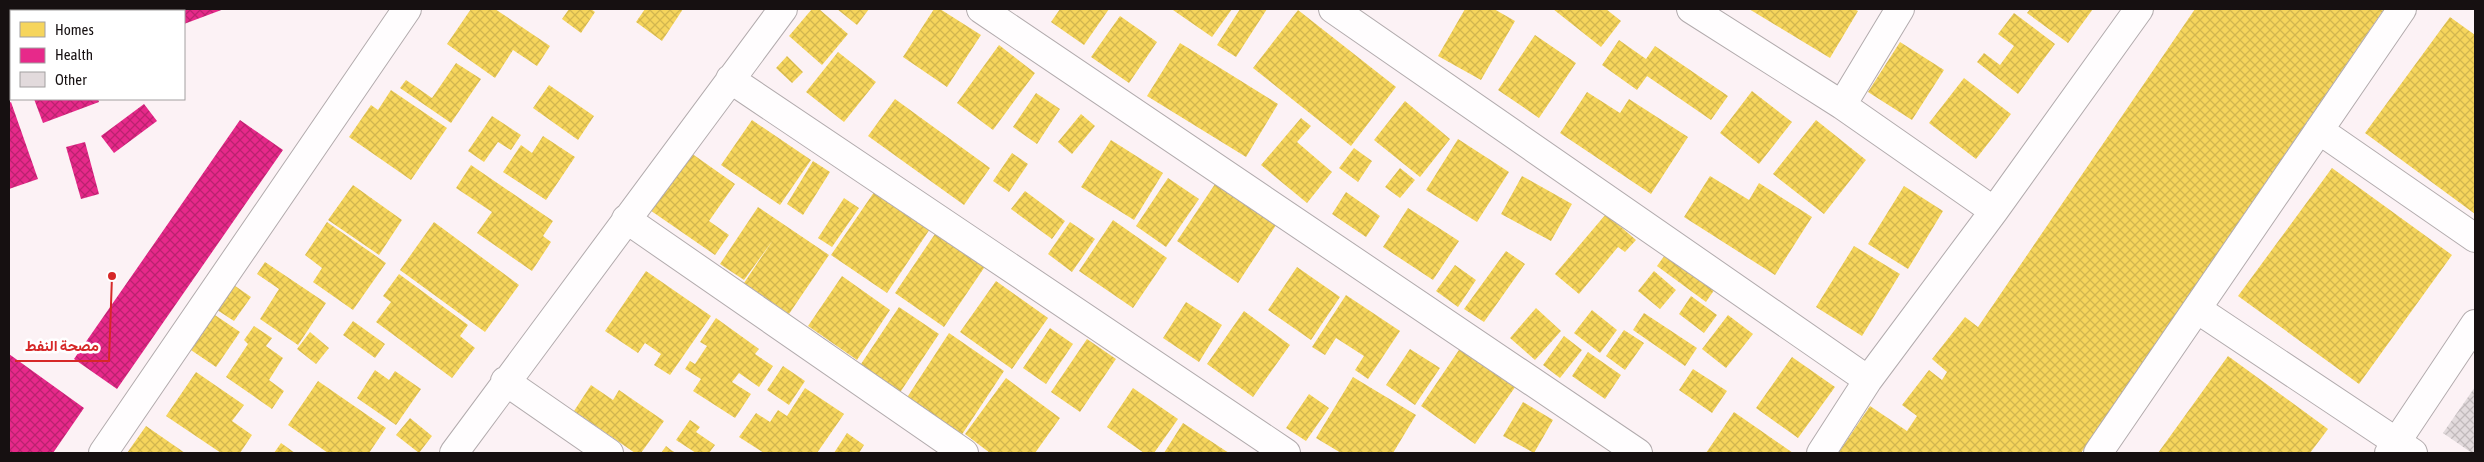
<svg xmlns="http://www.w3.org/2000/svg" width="2484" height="462" viewBox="0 0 2484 462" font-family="'Asap Condensed',Vazirmatn,sans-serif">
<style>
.homes{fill:url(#homes-cross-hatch)}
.health{fill:url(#health-cross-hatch)}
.building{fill:url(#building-cross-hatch)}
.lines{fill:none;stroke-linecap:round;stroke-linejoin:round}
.street-casing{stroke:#b2abad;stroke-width:30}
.street{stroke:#fffdfe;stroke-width:28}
.leader{fill:none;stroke:#d62828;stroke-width:2}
.callout-dot{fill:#d62828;stroke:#fff;stroke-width:2}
.callout-label{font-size:15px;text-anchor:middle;font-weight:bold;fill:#d62828;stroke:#fff;stroke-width:5;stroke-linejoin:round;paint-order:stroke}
</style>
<defs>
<pattern id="homes-cross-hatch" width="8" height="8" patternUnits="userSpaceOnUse" patternTransform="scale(1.25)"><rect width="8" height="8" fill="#f6d55c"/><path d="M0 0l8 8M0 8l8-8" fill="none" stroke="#d2b64f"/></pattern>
<pattern id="health-cross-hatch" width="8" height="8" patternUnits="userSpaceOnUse" patternTransform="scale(1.25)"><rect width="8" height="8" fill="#e7298a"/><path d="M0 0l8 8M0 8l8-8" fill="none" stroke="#ba226f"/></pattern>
<pattern id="building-cross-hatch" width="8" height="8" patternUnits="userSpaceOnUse" patternTransform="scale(1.25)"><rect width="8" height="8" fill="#e2dadc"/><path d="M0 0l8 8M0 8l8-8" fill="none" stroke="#c1babc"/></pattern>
</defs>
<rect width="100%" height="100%" fill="#fcf2f5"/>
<path class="homes" d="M471 9H495L550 46 537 66 513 50 495 78 447 44Z
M569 9H591L595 12 581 33 562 19Z
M645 9H683L662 41 636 22Z
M812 9H819L848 34 822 65 789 36Z
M837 9H869L857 25Z
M934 9H940L981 35 947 87 903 57Z
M1060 9H1109L1084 45 1051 22Z
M1174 9H1232L1212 37 1173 10Z
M1240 9H1267L1236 57 1217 45Z
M1465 9H1494L1515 21 1481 80 1438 56Z
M1553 9H1606L1621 21 1601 47Z
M1749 9H1854L1858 11 1830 58Z
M2030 9H2093L2068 43 2027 13Z
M2195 9H2384L2081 453 1839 452 1870 406 1907 431 1917 416 1902 405 1929 370 1942 380 1947 372 1932 359 1965 317 1978 327Z
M1298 10 1396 87 1351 146 1253 68Z
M2014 13 2055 44 2018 94 1977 62 1984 53 2000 65 2014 46 1998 34Z
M1120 16 1157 42 1129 83 1091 57Z
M2450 17 2475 35V214L2365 133Z
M1535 35 1576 63 1539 118 1498 90Z
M1619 40 1646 59 1655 46 1728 96 1711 120 1647 76 1637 90 1602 65Z
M1900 42 1944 70 1912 120 1868 92Z
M1180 43 1278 104 1246 157 1147 96Z
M999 45 1035 73 993 130 957 103Z
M838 52 876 82 844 122 806 92Z
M787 56 803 72 792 83 776 68Z
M456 63 481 79 451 123 400 88 406 80 432 98Z
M1964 78 2011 114 1976 159 1929 123Z
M549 85 594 116 578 140 533 108Z
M391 90 447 128 411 180 349 137 371 105 378 110Z
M1752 91 1792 122 1759 164 1720 133Z
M1587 92 1620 113 1629 99 1688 137 1651 194 1560 133Z
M1036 93 1060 109 1037 144 1013 127Z
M895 99 990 168 964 205 868 136Z
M1405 101 1450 139 1420 177 1374 140Z
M1081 114 1095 126 1072 154 1058 142Z
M492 116 521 135 511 150 498 142 484 162 468 151Z
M1301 118 1311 126 1297 142 1332 172 1307 203 1261 165Z
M752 120 811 160 780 205 721 165Z
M1816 120 1866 160 1824 214 1773 174Z
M543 136 575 157 546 200 503 172 521 145 532 153Z
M1458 139 1509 172 1477 222 1426 190Z
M1111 140 1163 173 1134 220 1081 187Z
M1354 148 1372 161 1358 182 1339 168Z
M691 153 735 184 709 221 729 235 715 255 647 208Z
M1012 153 1028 164 1009 192 993 181Z
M813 161 830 172 803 215 787 204Z
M471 165 553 221 543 236 551 242 532 271 477 233 492 212 456 188Z
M1400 168 1415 180 1400 198 1385 187Z
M2332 168 2452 255 2359 384 2238 296Z
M1522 176 1572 204 1551 241 1501 214Z
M1710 176 1749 200 1759 183 1812 217 1775 275 1684 217Z
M1168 178 1199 199 1166 247 1136 226Z
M1217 181 1278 222 1238 283 1177 241Z
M881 182 936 220 887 293 831 255Z
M353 185 402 220 379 255 328 220Z
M1904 186 1943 211 1908 269 1868 244Z
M1025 191 1065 221 1052 239 1011 209Z
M1346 192 1380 216 1366 237 1332 214Z
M844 198 859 208 832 247 818 238Z
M758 207 829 255 789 314 744 283 773 240 744 280 720 264Z
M1408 208 1459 241 1433 280 1383 247Z
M1606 214 1636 240 1625 252 1618 247 1579 294 1555 274Z
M1113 220 1167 258 1133 308 1079 271Z
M327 222 386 263 353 310 313 282 322 268 305 255Z
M434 222 519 285 485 332 400 270Z
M1070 222 1095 239 1072 272 1048 254Z
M939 228 988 262 944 327 895 293Z
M1854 246 1900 274 1862 336 1816 307Z
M1670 248 1719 283 1706 302 1657 266Z
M1506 251 1525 264 1484 322 1464 309Z
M265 262 326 303 298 345 260 319 279 289 257 274Z
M1455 265 1476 280 1458 307 1436 291Z
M1297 267 1340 297 1311 340 1268 310Z
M646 271 711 316 670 375 654 365 661 354 645 343 638 353 605 331Z
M1654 271 1676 290 1660 309 1638 291Z
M399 274 468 325 460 336 475 348 452 378 376 322 391 302 383 296Z
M842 276 890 310 857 360 808 326Z
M228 281 251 297 234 321 211 306Z
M996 281 1048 318 1012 369 960 332Z
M1346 295 1400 331 1368 379 1355 370 1364 356 1336 338 1325 355 1312 347Z
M1691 296 1717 315 1704 333 1679 314Z
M1186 302 1222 325 1199 362 1163 338Z
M899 307 939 334 899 394 859 367Z
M1536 308 1561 331 1535 360 1510 338Z
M1592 310 1617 330 1600 353 1574 333Z
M209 311 240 332 216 367 185 346Z
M1244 311 1290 345 1253 397 1207 364Z
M1644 313 1697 348 1685 366 1633 330Z
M1728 315 1753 334 1726 368 1702 349Z
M716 318 759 349 755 354 773 366 759 387 739 373 732 382 751 394 735 418 693 391 701 379 685 369 690 361 695 364 707 346 700 342Z
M353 321 385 344 375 358 343 335Z
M254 326 272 338 266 346 283 358 269 380 284 391 272 409 226 377 248 344 244 340Z
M1050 328 1073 344 1046 384 1023 368Z
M1624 330 1644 343 1625 370 1606 356Z
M310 332 329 348 316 364 297 349Z
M949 333 1004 371 961 436 906 399Z
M1564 336 1582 350 1560 378 1543 365Z
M1087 339 1116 359 1080 412 1051 392Z
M1463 344 1518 383 1475 444 1421 406Z
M1410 349 1440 368 1415 405 1386 385Z
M1588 352 1621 375 1605 399 1572 376Z
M2228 356 2328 429 2310 453H2158Z
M1792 357 1835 387 1798 438 1756 408Z
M783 366 805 381 789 405 767 390Z
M1693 369 1727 391 1712 413 1679 390Z
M375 370 389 380 395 371 421 389 396 425 357 398Z
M196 372 244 405 232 421 252 435 240 453H221L166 416Z
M1353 377 1416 415 1393 453H1341L1316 438Z
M1006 378 1060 418 1035 453H990L965 434Z
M318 381 386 428 369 453H328L288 425Z
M591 385 613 400 619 390 664 421 641 453H635L574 411Z
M805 388 844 414 817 453H764L739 437 756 413 770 422 778 410 787 416Z
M1133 388 1178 419 1154 453H1144L1107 427Z
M1309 394 1329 408 1306 441 1286 428Z
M1523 402 1553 420 1534 453 1503 436Z
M1734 412 1793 453H1706Z
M410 418 432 436 419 453 396 435Z
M690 420 700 427 696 432 715 445 709 453H696L676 440Z
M1183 423 1229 453H1164Z
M146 426 185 453H127Z
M847 433 864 445 859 453H834Z
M281 443 295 453H274Z
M666 446 671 450 676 453H661Z"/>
<path class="health" d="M9 9H224L184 24V11H11V54L9 55Z
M34 99H98L99 102 43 123Z
M11 102 38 179 9 189V103Z
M144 104 157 121 114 153 101 136Z
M240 120 283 150 117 389 74 359Z
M85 142 99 194 81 199 66 147Z
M9 354 84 408 53 453H9Z"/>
<path class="building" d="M2475 387V453H2472L2443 433Z"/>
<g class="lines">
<defs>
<path id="street" d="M981 9 1638 453
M1333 9 1868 380
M1691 9 1842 105 1994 211
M730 79 1286 453
M1842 105 1900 9
M2319 130 2475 238
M626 219 964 453
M2197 309 2413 453
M505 381 609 453
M103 453 407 9
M454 453 783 9
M1821 453 1868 380 1994 211 2139 9
M2098 453 2402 9
M2389 453 2475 324"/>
</defs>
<use href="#street" class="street-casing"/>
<use href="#street" class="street"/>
</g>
<path class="leader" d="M112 276L109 361H15"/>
<circle class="callout-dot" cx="112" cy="276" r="5"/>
<g class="callout-label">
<text x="62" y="351">مصحة النفط</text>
</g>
<rect width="2484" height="462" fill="none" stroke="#161011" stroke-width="20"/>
<rect x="10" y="10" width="175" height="90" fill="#ffffff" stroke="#a29fa0"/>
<rect x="20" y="22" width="25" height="15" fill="#f6d55c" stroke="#a29fa0"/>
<text x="55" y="35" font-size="15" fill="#161011">Homes</text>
<rect x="20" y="48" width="25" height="15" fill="#e7298a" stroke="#a29fa0"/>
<text x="55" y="60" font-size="15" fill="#161011">Health</text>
<rect x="20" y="72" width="25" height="15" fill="#e2dadc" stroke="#a29fa0"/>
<text x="55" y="85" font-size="15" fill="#161011">Other</text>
</svg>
